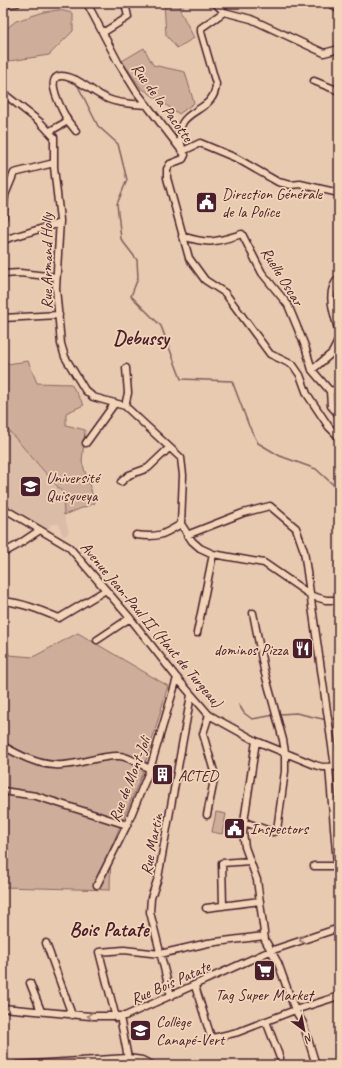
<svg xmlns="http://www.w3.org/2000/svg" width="342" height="1068" viewBox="0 0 342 1068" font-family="Caveat,sans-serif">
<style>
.built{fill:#dbbca6}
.green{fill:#ceae9a;stroke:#8c6662}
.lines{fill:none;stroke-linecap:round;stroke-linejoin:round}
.stream{stroke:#835d5b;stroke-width:1.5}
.minor-casing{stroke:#4a1f2b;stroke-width:9}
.minor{stroke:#f2d5b9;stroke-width:6}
.oneway{stroke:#9e7a72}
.labels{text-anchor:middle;stroke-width:3.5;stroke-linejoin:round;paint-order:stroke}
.street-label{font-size:16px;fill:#4a1f2b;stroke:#f2d5b9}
.poi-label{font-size:16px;fill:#4a1f2b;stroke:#f2d5b9;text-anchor:start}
.district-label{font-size:20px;font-weight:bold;fill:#4a1f2b;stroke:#f2d5b9}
</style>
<rect width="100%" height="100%" fill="#e8cab1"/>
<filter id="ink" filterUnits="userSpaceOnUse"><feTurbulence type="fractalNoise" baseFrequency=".025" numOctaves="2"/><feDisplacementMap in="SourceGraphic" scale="8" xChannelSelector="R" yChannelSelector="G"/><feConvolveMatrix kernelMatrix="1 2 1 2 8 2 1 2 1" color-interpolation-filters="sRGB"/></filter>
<g filter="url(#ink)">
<path class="built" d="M3 424 63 493 64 515 69 532 65 536H63L59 524H51L48 530 3 502Z"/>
<path class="green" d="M164 3H185L179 8 194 38 177 48 166 35Z
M59 10 73 13V31L49 55 3 62V31L16 21 44 12Z
M144 48 153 65 185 72 194 103 179 114 140 87 122 61Z
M3 339 7 364 28 361 37 383 71 384 84 405 66 413V425L85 430 82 462 95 503 64 515 63 493 3 424Z
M3 627 5 628 9 655 33 657 78 633 168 686 142 774 111 848 110 890 3 887Z
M216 812 226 814 222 834 212 832Z"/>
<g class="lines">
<path class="stream" d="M76 82 98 126 118 144 127 180 117 204 121 239 137 260 138 278 131 296 161 326 181 379 232 381 249 426 258 443 280 456 316 469 339 490
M339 510V528
M239 705 244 713 252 719 275 715
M280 714 296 713 327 720
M333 719 339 718"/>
<defs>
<path id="minor" d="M4 3 9 4 17 3
M87 3 118 62 136 91 185 155 183 159 170 164 167 169V178L189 258 205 280 225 293 270 354 293 365 300 375 307 394 329 427 339 437
M215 3 224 12
M331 3 339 10
M104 32 128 17 125 3
M314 81 339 91
M3 93 40 122 54 137V167L60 220 56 288 61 344 65 357 85 390 93 397 125 406 181 458 183 475 181 524 192 541 200 548 213 554 264 563 312 596 326 600H339
M68 121 76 131
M50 131 68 121C59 105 37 63 76 80 87 86 96 94 108 99 119 104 135 104 147 105
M182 148C169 105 215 117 216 84L201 32V28L224 12 251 19 324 53 339 49
M183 151 200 143 236 158 278 182 291 185 300 184 339 193
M3 218 5 195 14 173 54 163
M182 236C210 245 215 242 242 234L262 273 288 305 305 346 312 370 330 391 339 389
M3 240 60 223
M3 274 20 273 56 277
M339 278C324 292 335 316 339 333
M3 318 59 315
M312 370 332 353 339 339
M330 391 331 406 339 415
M125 406 128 393 126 368
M86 443 115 403
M121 482 129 475 148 468 169 448
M3 508 69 547 130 618 177 678 209 715 256 741 315 765 322 767 339 766
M136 535C158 538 163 535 181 524
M187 535 243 513 270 506 296 528 304 551 335 767
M3 553 16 546 40 530
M3 601C23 603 40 610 59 618L106 590
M197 633 213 554
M97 640 130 618
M256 741 245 815 243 833 245 847 257 880 265 940 278 963 295 1010 303 1023 316 1065
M3 746C19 755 36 764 55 765 76 767 97 755 119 756 128 756 141 765 150 769
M329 767 337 864
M3 791 36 796 127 825
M207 815 215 775 203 734 209 715
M244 822 273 832 277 830 285 771V752L283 740 264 670 253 613
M314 866H333L339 864
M97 885 127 825 150 769 177 678
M223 906 222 863 250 861
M206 908 260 901
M46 943 72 1015
M30 983 41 1011
M195 986 210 1034 213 1038 238 1032 295 1010 339 996
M171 996 150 912 151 898 158 878 191 695
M3 1008 90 1016H125L270 951 339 928
M120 1017 128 1058
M116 1018 99 952 124 950 160 954 208 943 264 936
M266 1021 280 1058
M16 1065 128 1058 142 1060 152 1065"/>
</defs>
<use href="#minor" class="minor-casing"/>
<use href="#minor" class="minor"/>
</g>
<defs><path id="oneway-chevron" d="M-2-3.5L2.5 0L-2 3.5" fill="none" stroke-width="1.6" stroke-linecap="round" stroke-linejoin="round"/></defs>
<g class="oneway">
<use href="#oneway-chevron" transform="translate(302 940) rotate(163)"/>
<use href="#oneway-chevron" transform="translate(90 1016) rotate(-176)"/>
</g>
</g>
<defs>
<symbol id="civic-square" viewBox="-11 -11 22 22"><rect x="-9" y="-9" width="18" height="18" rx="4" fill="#4a1f2b" stroke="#f2d5b9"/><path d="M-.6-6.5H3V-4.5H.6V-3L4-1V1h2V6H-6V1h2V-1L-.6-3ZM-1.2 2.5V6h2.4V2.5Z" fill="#fff"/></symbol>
<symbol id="university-square" viewBox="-11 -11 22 22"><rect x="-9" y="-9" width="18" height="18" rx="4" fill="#4a1f2b" stroke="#f2d5b9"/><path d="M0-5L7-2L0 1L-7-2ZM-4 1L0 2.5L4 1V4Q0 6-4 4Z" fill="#fff"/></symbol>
<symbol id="restaurant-square" viewBox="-11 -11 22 22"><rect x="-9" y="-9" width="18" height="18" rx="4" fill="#4a1f2b" stroke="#f2d5b9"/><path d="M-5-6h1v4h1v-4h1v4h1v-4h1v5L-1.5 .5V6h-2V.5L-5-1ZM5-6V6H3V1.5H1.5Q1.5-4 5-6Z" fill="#fff"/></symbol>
<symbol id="building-square" viewBox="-11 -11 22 22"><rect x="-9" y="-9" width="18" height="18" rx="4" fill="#4a1f2b" stroke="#f2d5b9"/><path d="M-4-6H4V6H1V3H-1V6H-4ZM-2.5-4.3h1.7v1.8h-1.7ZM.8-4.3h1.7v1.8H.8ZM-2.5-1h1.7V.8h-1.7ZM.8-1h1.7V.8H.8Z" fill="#fff"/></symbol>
<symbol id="supermarket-square" viewBox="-11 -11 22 22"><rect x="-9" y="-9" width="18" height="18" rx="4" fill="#4a1f2b" stroke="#f2d5b9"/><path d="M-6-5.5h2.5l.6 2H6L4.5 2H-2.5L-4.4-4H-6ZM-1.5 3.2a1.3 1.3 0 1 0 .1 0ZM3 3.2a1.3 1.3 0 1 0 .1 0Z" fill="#fff"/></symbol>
<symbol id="school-square" viewBox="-11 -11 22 22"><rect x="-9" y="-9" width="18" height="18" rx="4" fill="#4a1f2b" stroke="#f2d5b9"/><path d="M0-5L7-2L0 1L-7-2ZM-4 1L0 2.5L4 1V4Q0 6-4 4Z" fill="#fff"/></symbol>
</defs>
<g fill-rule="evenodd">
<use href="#civic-square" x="194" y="190" width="25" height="25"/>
<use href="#university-square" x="18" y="474" width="25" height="25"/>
<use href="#restaurant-square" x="290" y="636" width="25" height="25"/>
<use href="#building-square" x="150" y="762" width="25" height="25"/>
<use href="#civic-square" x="222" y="816" width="25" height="25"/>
<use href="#supermarket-square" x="252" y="958" width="25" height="25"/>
<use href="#school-square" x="128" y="1018" width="25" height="25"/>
</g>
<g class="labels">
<g class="street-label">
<text transform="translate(163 102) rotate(54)" y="6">Rue de la Pacotte</text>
<text transform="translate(46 261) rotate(-90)" y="6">Rue Armand Holly</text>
<text transform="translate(283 276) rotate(58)" y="6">Ruelle Oscar</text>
<text transform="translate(152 624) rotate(50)" y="6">Avenue Jean-Paul II (Haut de Turgeau)</text>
<text transform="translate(129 779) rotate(-69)" y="6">Rue de Mont-Joli</text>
<text transform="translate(151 844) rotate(-79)" y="6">Rue Martin</text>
<text transform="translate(170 982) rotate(-24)" y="6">Rue Bois Patate</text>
</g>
<g class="poi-label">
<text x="222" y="199">Direction Générale<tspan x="222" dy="18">de la Police</tspan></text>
<text x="46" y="483">Université<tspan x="46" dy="18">Quisqueya</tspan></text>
<text x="288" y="655" text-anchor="end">dominos Pizza</text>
<text x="178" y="781">ACTED</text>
<text x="250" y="834">Inspectors</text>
<text x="264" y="1000" text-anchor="middle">Tag Super Market</text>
<text x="156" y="1027">Collège<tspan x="156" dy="18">Canapé-Vert</tspan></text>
</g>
<g class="district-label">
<text x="141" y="345">Debussy</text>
<text x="109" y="936">Bois Patate</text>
</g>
</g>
<rect width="342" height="1068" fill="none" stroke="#f2d5b9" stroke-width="16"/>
<rect x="8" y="8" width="326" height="1052" fill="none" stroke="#4a1f2b" stroke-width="1.5" filter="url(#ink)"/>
<g transform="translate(304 1030) rotate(148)" stroke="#f2d5b9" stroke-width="3" paint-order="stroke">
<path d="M0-3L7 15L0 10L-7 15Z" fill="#4a1f2b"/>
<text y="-6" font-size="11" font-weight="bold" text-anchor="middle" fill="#4a1f2b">N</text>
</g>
</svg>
